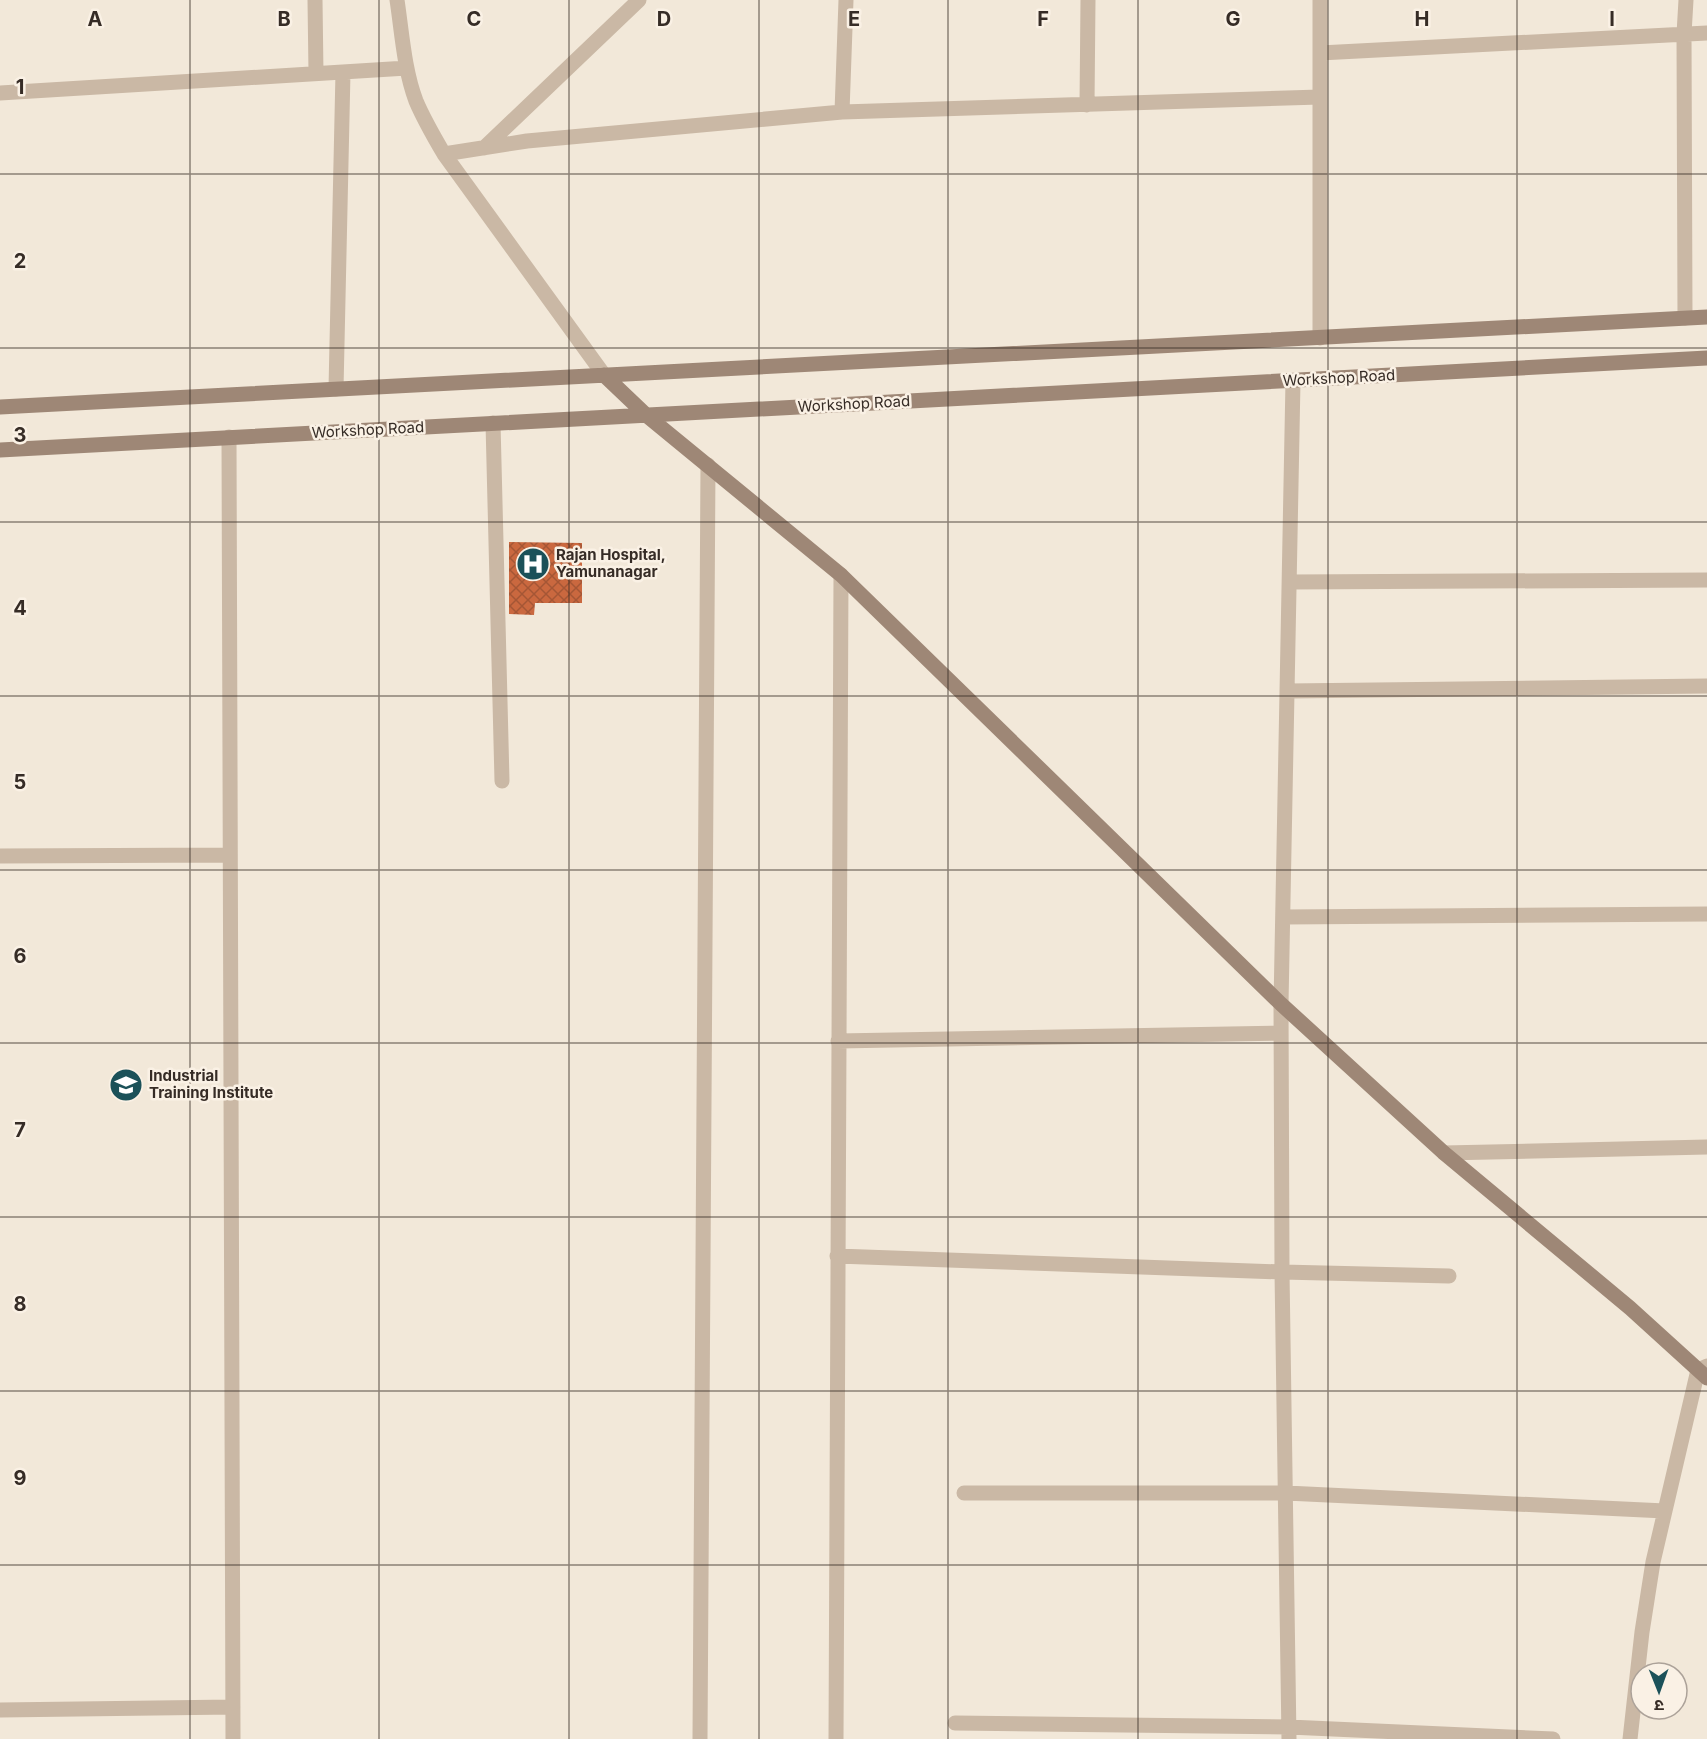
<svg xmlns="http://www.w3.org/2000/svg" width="1707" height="1739" viewBox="0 0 1707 1739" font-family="Inter,'Noto Sans Devanagari',sans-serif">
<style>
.building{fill:url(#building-cross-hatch)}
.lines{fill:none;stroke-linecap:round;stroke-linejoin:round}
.service{stroke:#cab8a5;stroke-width:15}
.minor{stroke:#cab8a5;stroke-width:15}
.secondary{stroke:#9e8776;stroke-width:15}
.grid{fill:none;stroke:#362c26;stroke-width:1.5;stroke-opacity:0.55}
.labels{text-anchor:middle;stroke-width:5;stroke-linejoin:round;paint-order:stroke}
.street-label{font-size:15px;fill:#362c26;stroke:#faf1e5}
.poi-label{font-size:15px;font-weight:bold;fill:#362c26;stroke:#faf1e5;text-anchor:start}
.grid-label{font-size:20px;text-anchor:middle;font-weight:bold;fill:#362c26;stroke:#faf1e5;stroke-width:5;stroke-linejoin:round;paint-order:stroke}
</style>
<defs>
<pattern id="building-cross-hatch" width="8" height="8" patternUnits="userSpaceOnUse" patternTransform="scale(1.5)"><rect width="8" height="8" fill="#ca683f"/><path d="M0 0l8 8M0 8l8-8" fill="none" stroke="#a55635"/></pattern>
</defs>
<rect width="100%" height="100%" fill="#f2e8d9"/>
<path class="building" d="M509 542 582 543V603H535L534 615 509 614Z"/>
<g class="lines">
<path class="service" d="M229 437 233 1739
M0 856 230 855
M0 1710 233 1707"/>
<path class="minor" d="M315 0 316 73
M397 0C402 33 404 69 416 101 424 120 434 137 444 154L604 375
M1320 53 1707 33
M0 93 407 68
M1087 105 1088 0
M842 112 846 0
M484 148 639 0
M444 154 527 141 842 112 1320 97
M1685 318 1684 34 1686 0
M1320 338V0
M336 389 343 72
M493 423 502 781
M1290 582 1707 580
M1288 691 1707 686
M1284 917 1707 914
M838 1041 1281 1033
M1444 1153 1707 1147
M837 1256 1282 1272 1449 1276
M964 1493H1286L1665 1511
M955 1723 1289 1727 1553 1739
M700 1739 708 465
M836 1739 841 575
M1289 1739 1282 1272 1281 1004 1293 381
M1630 1739 1642 1632 1653 1562 1698 1370 1707 1366"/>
<path class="secondary" d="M604 375 646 415 841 575 1281 1004 1444 1153 1630 1308 1707 1378
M0 407 1707 317
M0 450 1707 358"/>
</g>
<path class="grid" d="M190 0V1739M379 0V1739M569 0V1739M759 0V1739M948 0V1739M1138 0V1739M1328 0V1739M1517 0V1739M0 174H1707M0 348H1707M0 522H1707M0 696H1707M0 870H1707M0 1043H1707M0 1217H1707M0 1391H1707M0 1565H1707"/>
<defs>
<symbol id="hospital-disc" viewBox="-11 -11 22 22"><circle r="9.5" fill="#1b5159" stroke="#faf1e5"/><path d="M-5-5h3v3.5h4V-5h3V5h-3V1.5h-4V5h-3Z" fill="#fff"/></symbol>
<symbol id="university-disc" viewBox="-11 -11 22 22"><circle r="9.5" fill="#1b5159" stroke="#faf1e5"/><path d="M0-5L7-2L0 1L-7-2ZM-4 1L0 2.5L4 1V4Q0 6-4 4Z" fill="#fff"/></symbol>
</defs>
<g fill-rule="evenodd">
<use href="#hospital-disc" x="514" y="545" width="38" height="38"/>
<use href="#university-disc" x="107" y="1066" width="38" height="38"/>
</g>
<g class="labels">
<g class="street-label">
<text transform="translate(1339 378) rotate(-3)" y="5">Workshop Road</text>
<text transform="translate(854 404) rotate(-3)" y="5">Workshop Road</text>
<text transform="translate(368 430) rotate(-3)" y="5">Workshop Road</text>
</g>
<g class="poi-label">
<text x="556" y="560">Rajan Hospital,<tspan x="556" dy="17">Yamunanagar</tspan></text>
<text x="149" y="1081">Industrial<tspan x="149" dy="17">Training Institute</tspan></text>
</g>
</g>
<g class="grid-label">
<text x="95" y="26">A</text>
<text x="284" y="26">B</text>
<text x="474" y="26">C</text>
<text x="664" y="26">D</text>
<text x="854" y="26">E</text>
<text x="1043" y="26">F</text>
<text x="1233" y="26">G</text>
<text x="1422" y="26">H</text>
<text x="1612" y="26">I</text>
<text x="20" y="94">1</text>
<text x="20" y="268">2</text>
<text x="20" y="442">3</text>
<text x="20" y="615">4</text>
<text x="20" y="789">5</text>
<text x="20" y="963">6</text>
<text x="20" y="1137">7</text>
<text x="20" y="1311">8</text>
<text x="20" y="1485">9</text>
</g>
<g transform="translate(1659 1691) rotate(179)"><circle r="28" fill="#faf1e5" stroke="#aca299" stroke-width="1.5"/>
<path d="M0-4.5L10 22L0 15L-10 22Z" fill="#1b5159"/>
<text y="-9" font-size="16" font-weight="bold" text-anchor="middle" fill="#362c26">उ</text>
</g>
</svg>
